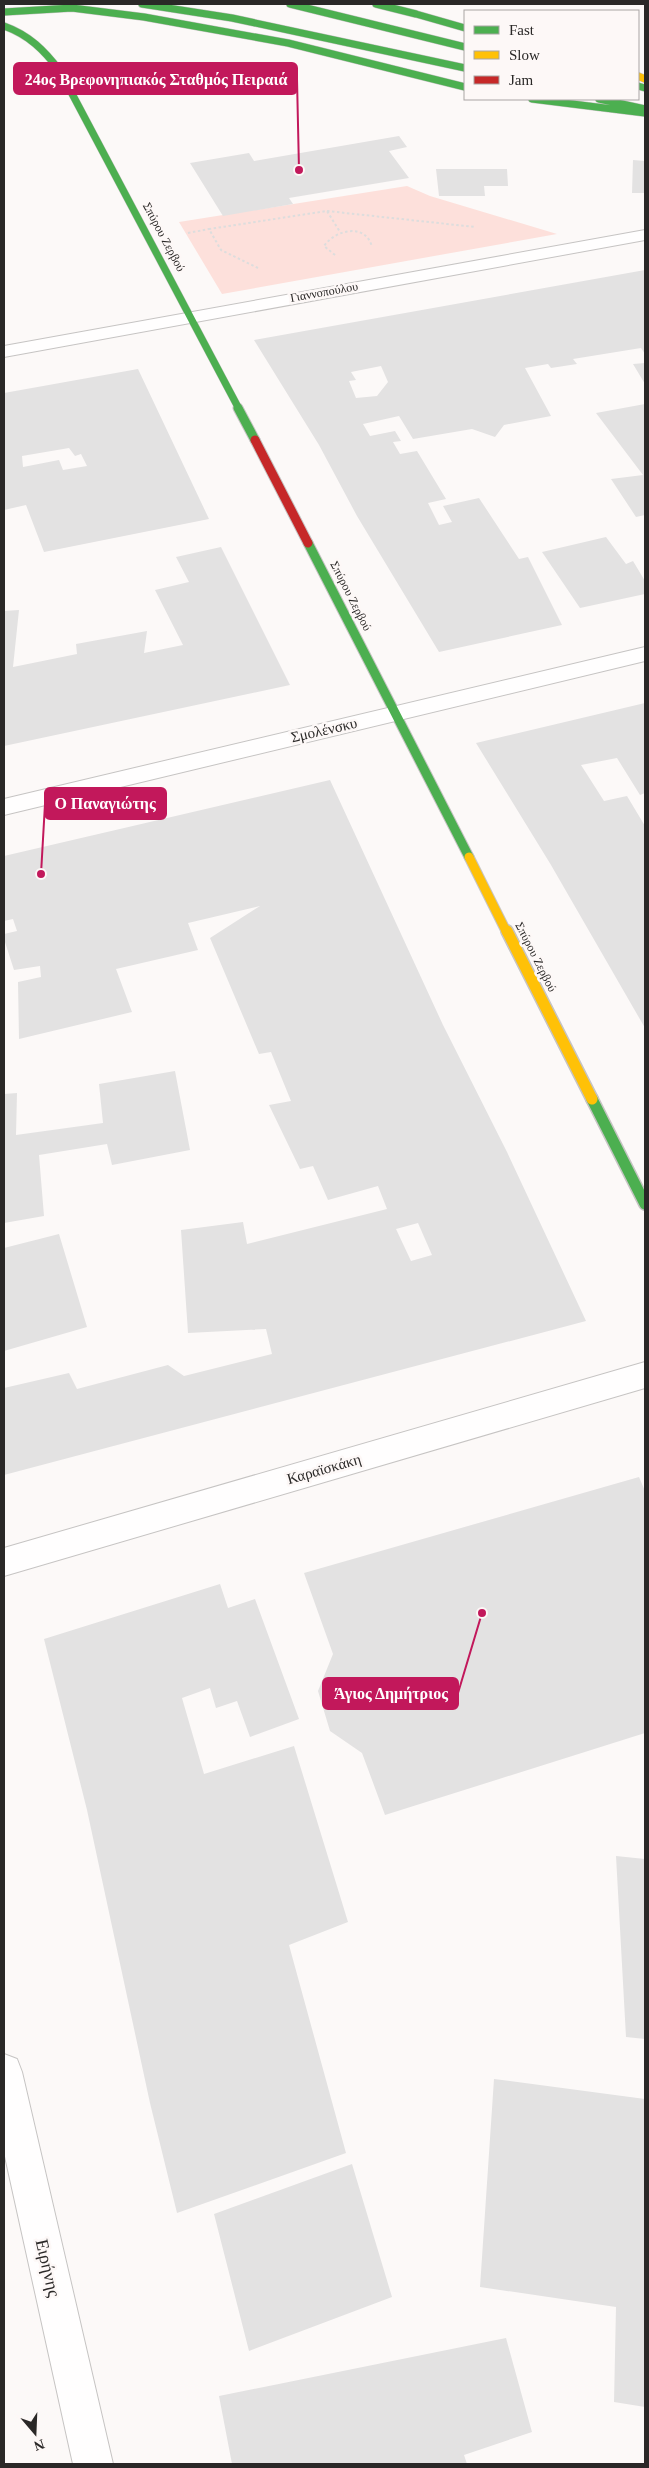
<svg xmlns="http://www.w3.org/2000/svg" width="649" height="2468" viewBox="0 0 649 2468" font-family="'Times New Roman',serif">
<style>
.green{fill:#fde0db}
.building{fill:#e3e2e2;fill-rule:evenodd}
.lines{fill:none;stroke-linecap:round;stroke-linejoin:round}
.street-casing{stroke:#c6c4c3;stroke-width:2}
.fast-far2-casing{stroke:#c6c4c3;stroke-width:8}
.fast-far1-casing{stroke:#c6c4c3;stroke-width:11}
.fast-casing{stroke:#c6c4c3;stroke-width:14}
.slow-far2-casing{stroke:#c6c4c3;stroke-width:8}
.slow-far1-casing{stroke:#c6c4c3;stroke-width:11}
.slow-casing{stroke:#c6c4c3;stroke-width:14}
.jam-casing{stroke:#c6c4c3;stroke-width:11}
.path{stroke:#ddd;stroke-width:2;stroke-dasharray:2.5 2.5;stroke-linecap:butt}
.street{fill:#fffefe;fill-rule:evenodd}
.fast-far2{stroke:#4caf50;stroke-width:7}
.fast-far1{stroke:#4caf50;stroke-width:9}
.fast{stroke:#4caf50;stroke-width:11}
.slow-far2{stroke:#ffc107;stroke-width:7}
.slow-far1{stroke:#ffc107;stroke-width:9}
.slow{stroke:#ffc107;stroke-width:11}
.jam{stroke:#c62828;stroke-width:9}
.labels{text-anchor:middle;stroke-width:5;stroke-linejoin:round;paint-order:stroke}
.far-street-label{font-size:12px;fill:#2a2827;stroke:#fdf8f7}
.street-label{font-size:15px;fill:#2a2827;stroke:#fdf8f7}
.near-street-label{font-size:18px;fill:#2a2827;stroke:#fdf8f7}
.leader{fill:none;stroke:#c2185b;stroke-width:2}
.callout-dot{fill:#c2185b;stroke:#fdf8f7;stroke-width:2}
.callout{fill:#c2185b;stroke:#c2185b;stroke-width:2}
.callout-label{font-size:16px;text-anchor:middle;font-weight:bold;fill:#fff}
</style>
<rect width="100%" height="100%" fill="#fcf9f8"/>
<path class="green" d="M407 186 430 196 557 234 222 294 179 222Z"/>
<path class="building" d="M399 136 407 147 389 151 409 178 289 198 293 204 223 216 190 163 249 153 254 161Z
M633 160 645 161V193H632Z
M436 169H507L508 186H484L485 196H439Z
M645 270V354L641 348 573 359 577 364 551 368 548 364 525 368 551 416 504 425 495 437 472 429 413 439 399 416 363 424 370 436 395 431 401 441 393 442 400 454 417 451 446 499 428 503 439 525 452 522 443 506 479 498 519 559 528 557 562 625 439 652 357 516 319 445 254 340ZM381 366 388 382 377 396 356 398 349 381 356 380 351 372Z
M645 363V384L633 364Z
M138 369 209 519 44 552 26 505 4 510V393ZM69 448 75 456 81 454 87 466 63 470 59 460 23 467 22 456Z
M645 404V515L636 517 611 479 643 475 596 413Z
M606 537 626 564 633 561 645 581V594L580 608 542 552Z
M221 547 290 685 4 746V611L19 610 13 667 77 654 76 644 147 631 144 653 183 645 155 590 189 582 176 557Z
M645 703V793L640 795 617 758 581 765 604 801 627 796 645 826V1028L551 865 476 743Z
M330 780 443 1025 507 1152 586 1321 4 1475V1388L69 1373 77 1389 168 1365 184 1376 272 1354 266 1329 188 1333 181 1230 243 1222 247 1244 387 1209 378 1186 328 1200 313 1166 300 1169 269 1105 291 1101 271 1052 259 1054 210 938 260 906 188 923 198 950 116 969 132 1012 19 1039 18 982 41 977 40 966 14 970 4 939V934L17 931 13 919 4 921V856ZM418 1223 432 1255 411 1261 396 1229Z
M175 1071 190 1150 112 1165 107 1144 39 1155 44 1216 4 1223V1094L17 1093 16 1135 103 1123 99 1084Z
M59 1234 87 1327 4 1351V1248Z
M639 1477 645 1491V1733L385 1815 362 1753 330 1731 318 1691 333 1654 304 1573Z
M220 1584 228 1608 255 1599 299 1719 250 1737 237 1701 216 1708 210 1688 182 1698 204 1774 294 1746 348 1922 289 1945 346 2153 177 2213 150 2103 87 1810 44 1639Z
M616 1856 645 1859V2039L626 2037Z
M494 2079 645 2099V2407L614 2402 616 2307 480 2287Z
M352 2164 392 2297 249 2351 214 2214Z
M506 2338 532 2432 464 2455 467 2464H232L219 2396Z"/>
<g class="lines">
<defs>
<path id="street" d="M645 230V240L4 357V346Z
M645 647V661L4 815V799Z
M645 1362V1388L4 1576V1548Z
M4 2054 17 2059 22 2072 113 2464H73L4 2152Z"/>
<path id="fast-far2" d="M142 4 232 18 465 68
M290 4 465 47
M376 4 416 14
M4 12 72 8 144 17
M416 14 465 28
M144 17 288 43 465 87
M4 26C29 35 44 50 60 71L239 409
M638 86 645 88
M532 99 645 113
M599 99 645 109"/>
<path id="fast-far1" d="M238 408 255 440
M308 543 469 857"/>
<path id="fast" d="M592 1099 645 1204"/>
<path id="slow-far2" d="M638 76 645 79"/>
<path id="slow-far1" d="M469 857 507 933"/>
<path id="slow" d="M507 931 592 1099"/>
<path id="jam" d="M255 440 308 543"/>
</defs>
<use href="#street" class="street-casing"/>
<use href="#fast-far2" class="fast-far2-casing"/>
<use href="#fast-far1" class="fast-far1-casing"/>
<use href="#fast" class="fast-casing"/>
<use href="#slow-far2" class="slow-far2-casing"/>
<use href="#slow-far1" class="slow-far1-casing"/>
<use href="#slow" class="slow-casing"/>
<use href="#jam" class="jam-casing"/>
<path class="path" d="M327 211 475 227
M188 233 209 229
M335 255 324 246C336 229 366 223 372 247
M258 268 221 250 209 229 327 211 340 232"/>
<use href="#street" class="street"/>
<use href="#fast-far2" class="fast-far2"/>
<use href="#fast-far1" class="fast-far1"/>
<use href="#fast" class="fast"/>
<use href="#slow-far2" class="slow-far2"/>
<use href="#slow-far1" class="slow-far1"/>
<use href="#slow" class="slow"/>
<use href="#jam" class="jam"/>
</g>
<g class="labels">
<g class="far-street-label">
<text transform="translate(164 237) rotate(62)" y="4">Σπύρου Ζερβού</text>
<text transform="translate(324 292) rotate(-10)" y="4">Γιαννοπούλου</text>
<text transform="translate(351 596) rotate(63)" y="4">Σπύρου Ζερβού</text>
<text transform="translate(536 957) rotate(63)" y="4">Σπύρου Ζερβού</text>
</g>
<g class="street-label">
<text transform="translate(324 730) rotate(-13)" y="5">Σμολένσκυ</text>
<text transform="translate(324 1469) rotate(-16)" y="5">Καραϊσκάκη</text>
</g>
<g class="near-street-label">
<text transform="translate(48 2268) rotate(77)" y="6">Ειρήνης</text>
</g>
</g>
<path class="leader" d="M299 170L297 79M41 874L45 804M482 1613L458 1693"/>
<g class="callout-dot">
<circle cx="299" cy="170" r="5"/>
<circle cx="41" cy="874" r="5"/>
<circle cx="482" cy="1613" r="5"/>
</g>
<g class="callout">
<rect x="14" y="63" width="283" height="31" rx="5"/>
<rect x="45" y="788" width="121" height="31" rx="5"/>
<rect x="323" y="1678" width="135" height="31" rx="5"/>
</g>
<g class="callout-label">
<text x="156" y="85">24ος Βρεφονηπιακός Σταθμός Πειραιά</text>
<text x="105" y="809">Ο Παναγιώτης</text>
<text x="391" y="1699">Άγιος Δημήτριος</text>
</g>
<rect width="649" height="2468" fill="none" stroke="#2a2827" stroke-width="10"/>
<rect x="464" y="10" width="175" height="90" fill="#fdf8f7" stroke="#a9a5a4"/>
<rect x="474" y="26" width="25" height="8" fill="#4caf50" stroke="#a9a5a4"/>
<text x="509" y="35" font-size="15" fill="#2a2827">Fast</text>
<rect x="474" y="51" width="25" height="8" fill="#ffc107" stroke="#a9a5a4"/>
<text x="509" y="60" font-size="15" fill="#2a2827">Slow</text>
<rect x="474" y="76" width="25" height="8" fill="#c62828" stroke="#a9a5a4"/>
<text x="509" y="85" font-size="15" fill="#2a2827">Jam</text>
<g transform="translate(35 2433) rotate(161)" stroke="#fdf8f7" stroke-width="4" paint-order="stroke">
<path d="M0-4L9 19L0 12L-9 19Z" fill="#2a2827"/>
<text y="-8" font-size="14" font-weight="bold" text-anchor="middle" fill="#2a2827">N</text>
</g>
</svg>
